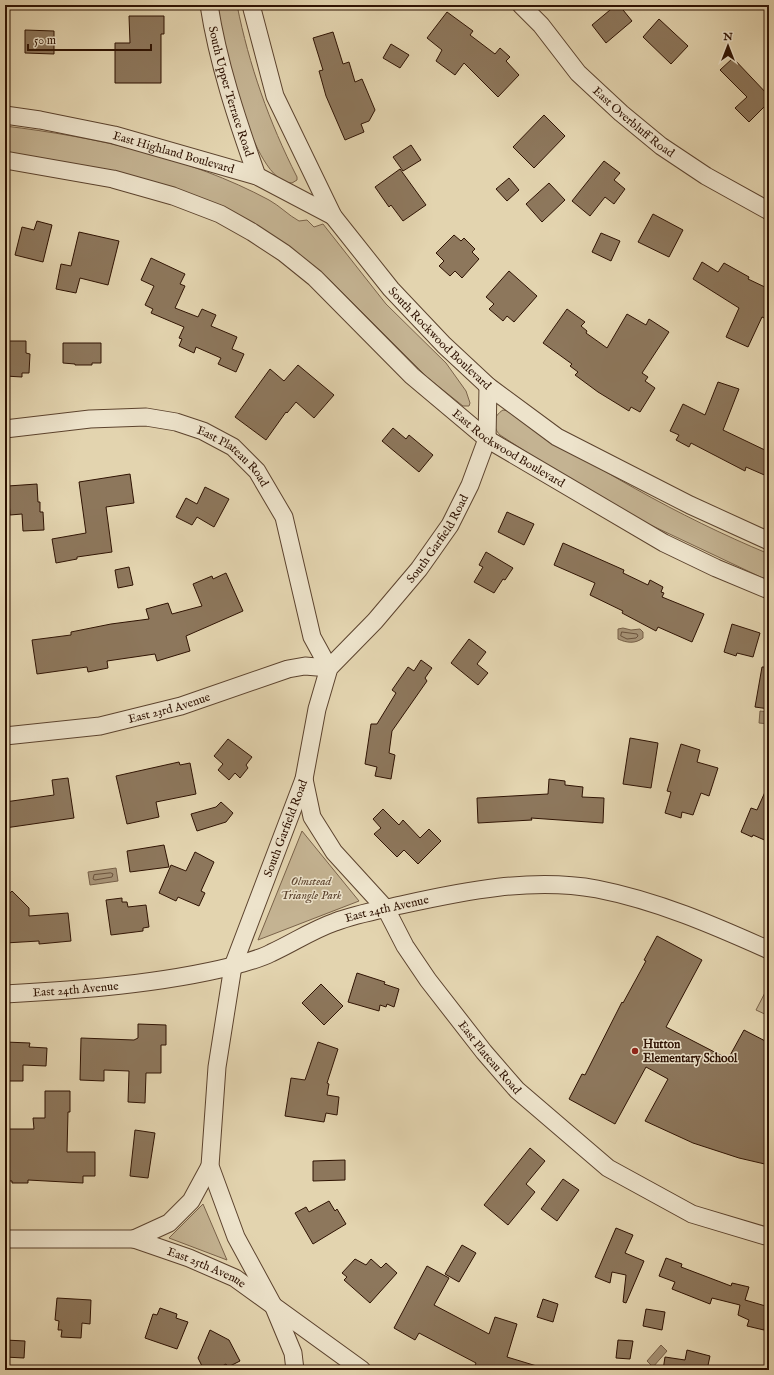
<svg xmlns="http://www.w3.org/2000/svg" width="774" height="1375" viewBox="0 0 774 1375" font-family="'IM FELL English',serif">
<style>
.green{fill:#c4b392;stroke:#7a634a}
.water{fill:#a69275;stroke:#765f47}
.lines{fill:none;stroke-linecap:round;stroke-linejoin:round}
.shore{stroke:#6a523c;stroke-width:1}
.building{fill:#8d775c;stroke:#2f1303}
.minor-casing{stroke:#5c432e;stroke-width:19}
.minor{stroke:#ede3cb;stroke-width:17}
.poi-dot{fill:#8f2418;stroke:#ede3cb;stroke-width:1.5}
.labels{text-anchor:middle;stroke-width:3;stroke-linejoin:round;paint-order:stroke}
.street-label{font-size:12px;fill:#2f1303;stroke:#ede3cb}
.park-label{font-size:12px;font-style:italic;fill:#5c432e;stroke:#ede3cb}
.poi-label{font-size:12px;font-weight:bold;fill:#2f1303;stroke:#ede3cb;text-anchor:start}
</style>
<rect width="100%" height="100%" fill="#e3d4af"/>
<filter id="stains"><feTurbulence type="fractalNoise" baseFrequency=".005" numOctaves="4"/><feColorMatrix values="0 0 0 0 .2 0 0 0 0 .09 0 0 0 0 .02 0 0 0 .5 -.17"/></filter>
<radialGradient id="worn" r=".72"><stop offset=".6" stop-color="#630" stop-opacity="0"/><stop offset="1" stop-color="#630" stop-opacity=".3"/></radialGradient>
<path class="green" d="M217 5H237C249 65 269 122 297 177V180L292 183C251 183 222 38 217 5Z
M5 126C95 137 189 157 269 200 280 206 288 215 299 221L307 220 314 227 323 224 386 304 446 363 466 391 470 403 469 406H463L428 378 330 280 279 241 224 211 5 152Z
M503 410 509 411C592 466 677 516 769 554V581L640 520 537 459 500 435C492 427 493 416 503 410Z
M302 831 359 901 258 940Z
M769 985V1016L756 1010Z
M203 1204 227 1260 169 1238Z"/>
<path class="water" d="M623 628 631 630 640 629 643 632V638C635 644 627 643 618 639V629Z
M760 711 769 712V724L759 723Z
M116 868 118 881 90 885 88 872Z
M661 1345 667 1351 653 1367 647 1361Z"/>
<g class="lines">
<path class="shore" d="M622 632 637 634 638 636 636 638 627 639 621 636Z
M111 873 113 874 112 877 95 880 93 879 94 875Z"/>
</g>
<path class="building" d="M616 5H619L632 21 606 43 592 25Z
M447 12 473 31 470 35 495 54 500 48 510 57 506 61 519 75 498 97 464 63 455 75 436 61 442 50 427 38Z
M129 16H164V34H161V83H115V43H130Z
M659 19 688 46 671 64 643 37Z
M25 30 54 31V54L25 53Z
M333 32 343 64 349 62 355 82 362 79 375 110 369 121 361 124 364 132 345 140 326 96 319 71 323 70 313 38Z
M391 44 409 55 400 68 383 58Z
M733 58 769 96V102L749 122 735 108 747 97 720 70Z
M544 115 565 136 534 168 513 147Z
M411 145 421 160 403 171 393 157Z
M604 161 620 173 614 180 625 189 614 204 605 197 590 216 572 201Z
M400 169 426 205 403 221 391 205 389 207 375 187Z
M509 178 519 190 507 201 496 189Z
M549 183 565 200 542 222 526 204Z
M653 214 683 230 669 257 638 242Z
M37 221 52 225 43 262 15 255 22 227 34 230Z
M79 232 119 241 108 285 80 278 76 293 56 289 61 264 71 266Z
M601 233 620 241 611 261 592 252Z
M454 235 461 241 464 238 475 249 472 252 479 259 462 278 455 271 450 276 439 266 444 261 436 253Z
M151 258 185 274 180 284 185 286 175 308 198 317 202 309 216 315 211 326 237 337 232 349 244 354 236 372 218 364 221 358 196 347 194 353 179 346 182 339 179 338 184 327 151 313 153 309 145 305 154 286 141 280Z
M702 262 718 272 724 263 749 277 748 279 769 289V320L762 317 748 347 726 337 739 308 693 279Z
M509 271 537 296 514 322 507 316 503 321 489 309 494 304 486 297Z
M567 309 585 322 581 326 587 331 586 333 607 348 627 314 646 325 649 319 669 332 642 373 648 377 645 381 655 388 640 412 631 407 629 411 598 392 575 375 578 372 570 366 572 364 543 343Z
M5 341H26V353L30 354 29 373H22V377L5 376Z
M63 343H101V363H92V365H75V364L63 363Z
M298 365 334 395 314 418 296 402 287 413 286 412 266 440 235 417 270 369 284 381Z
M718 382 739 389 723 430 769 452V477L746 467 745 471 691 443 689 447 676 440 679 435 670 431 683 404 705 415Z
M393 428 406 439 409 435 433 455 419 472 382 441Z
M130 474 134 503 106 507 112 552 77 557V559L56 563 52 539 86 533 79 482Z
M37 484 38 502H40V512H43L44 530 23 531 22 514 10 515 8 486Z
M205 487 229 499 214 527 197 517 192 525 176 517 186 498 197 504Z
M507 512 534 524 524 545 498 532Z
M563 543 624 570 623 573 648 585 650 580 663 587 661 592 664 593 662 597 704 614 692 642 658 627 656 631 622 613 623 611 590 595 595 583 554 565Z
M486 552 513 568 505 580 503 579 494 593 474 582 483 567 479 565Z
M129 567 133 585 118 588 115 570Z
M226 573 243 611 186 636 190 651 157 661 155 654 107 661 108 668 88 672 87 667 37 674 32 640 71 635V632L111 624 149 619 146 609 168 603 172 614 202 606 193 584 212 576 213 579Z
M732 624 760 633 753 657 737 653 736 656 724 652Z
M469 639 486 652 477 664 488 673 478 685 451 663Z
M421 660 432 668 425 678 427 681 392 731 389 753 395 755 391 779 375 776 377 767 365 764 371 724H377L396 693 392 690 408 667 414 671Z
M762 667H769V709L755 707Z
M630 738 658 743 651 788 623 784Z
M228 739 252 757 246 765 248 768 240 778 235 773 229 780 218 770 223 764 214 756Z
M681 744 700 750 697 762 718 768 709 796 701 793 693 815 682 812 681 818 665 813 671 792 667 791Z
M179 762 180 765 190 763 196 794 156 802 159 817 127 824 116 776Z
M68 778 74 818 5 828V802L54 795 52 780Z
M549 779 565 781V785L583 787 582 797 604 798 603 823 531 818 532 820 478 823 477 798 548 794Z
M769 783V842L753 835 752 837 741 832 751 808 757 810Z
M221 802 233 813 226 822 197 831 191 814 216 807Z
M383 809 399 825 403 820 420 838 429 829 441 841 418 864 404 850 397 857 374 834 381 828 373 819Z
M164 845 169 867 130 872 127 851Z
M195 852 214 862 201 891 205 893 199 906 178 897 176 901 159 893 171 865 186 871Z
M12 891 29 908V916L68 913 71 941 39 944V941L5 943V898Z
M122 898V902H127L128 907 146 905 149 927 143 928V931L111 935 106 900Z
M657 936 702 960 666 1027 728 1059 744 1030 769 1043V1165L739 1158 693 1143 645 1121 668 1079 646 1067 615 1124 569 1099 582 1074 585 1075 622 1002 623 1003 646 961 644 960Z
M357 973 385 982 384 984 399 989 394 1007 387 1004 386 1007 380 1005 379 1011 348 1002Z
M321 984 343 1006 324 1025 302 1003Z
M138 1024 166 1025V1045H161V1073H146L145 1103 128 1102 129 1071 104 1070V1081L80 1080 81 1038 134 1040 138 1038Z
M5 1042 30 1043 29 1047 47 1048 46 1066 23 1065V1081H5Z
M318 1042 338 1049 327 1083 329 1084 327 1095 339 1097 337 1115 326 1113 324 1122 285 1116 291 1078 305 1080Z
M45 1091H70V1112H68L67 1152H95V1176H83V1183L28 1180V1183H12V1181H5V1129H34L33 1118H45Z
M135 1130 155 1133 148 1178 130 1176Z
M530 1148 545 1161 526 1184 535 1192 508 1225 484 1205Z
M345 1160V1180L313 1181V1161Z
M563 1179 579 1190 557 1221 541 1209Z
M329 1201 335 1211 337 1209 346 1224 313 1244 295 1213 306 1207 309 1212Z
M616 1228 633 1235 625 1253 644 1261 626 1303 623 1302 626 1275 612 1272 610 1283 595 1277Z
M462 1245 476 1253 459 1282 445 1274Z
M666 1258 682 1264 681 1267 731 1286 732 1283 749 1287 745 1300 769 1307 764 1330 747 1326 749 1320 738 1315 740 1305 712 1298 710 1304 672 1289 675 1282 659 1276Z
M355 1259 366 1265 371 1259 381 1268 386 1263 397 1273 370 1303 344 1280 347 1277 342 1273Z
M427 1266 449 1278 434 1305 489 1334 495 1317 517 1324 507 1357 540 1367V1370H473L476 1363 419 1333 415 1340 394 1328Z
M57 1298 91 1300 90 1324 82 1323 81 1338 61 1337 62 1330H58L59 1321 55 1320Z
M543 1299 558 1304 553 1322 537 1317Z
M160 1308 177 1314 176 1318 188 1322 177 1349 145 1338 153 1314 157 1315Z
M646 1309 665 1312 662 1330 643 1326Z
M210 1330 229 1340 240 1361 228 1367 226 1364 215 1370H204L198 1358Z
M5 1340 25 1341 24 1358 5 1357Z
M618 1340 633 1341 630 1359 616 1358Z
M687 1350 710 1356 707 1370H663L665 1357 685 1360Z"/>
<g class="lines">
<defs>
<g id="minor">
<path id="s1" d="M209 5C218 63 237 120 257 176"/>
<path id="s2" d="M251 5 275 96 333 216 391 289 444 345 488 386 557 437 690 505 769 541"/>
<path id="s3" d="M521 5 541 25 578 73 621 113 661 146 706 176 769 211"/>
<path id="s4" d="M5 115 40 120 114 135 257 176 333 216"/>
<path id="s5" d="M5 160 113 179 173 196 220 214 252 232 284 253 315 278 412 376 487 439 664 543 716 568 769 590"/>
<path id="s6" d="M5 429 90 419 146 417 176 422 203 431 233 447 257 471 284 517 312 637 329 668"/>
<path id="s7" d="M5 736 100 726 181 706 288 669 305 666 329 668"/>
<path id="s8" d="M304 779 312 817 334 852 386 909 405 946 428 980 484 1052 517 1090 608 1168 692 1214 769 1237"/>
<path id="s9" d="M5 994C79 990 161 984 233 966 246 962 260 959 271 953 293 943 312 930 335 922 356 914 379 910 401 905 464 891 532 877 597 889 658 901 713 925 769 950"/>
<path id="s10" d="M5 1239H134L189 1258 235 1278 362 1370"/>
<path d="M134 1239 169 1223 191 1201 210 1166"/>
<path id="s11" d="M295 1370 293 1353 273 1305 236 1237 210 1166 217 1067 233 966 304 779 317 709 329 668 375 621 419 569 450 525 470 485 487 439 488 386"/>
</g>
</defs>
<use href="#minor" class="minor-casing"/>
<use href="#minor" class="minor"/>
</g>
<circle class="poi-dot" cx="635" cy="1051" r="4"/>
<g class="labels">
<g class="street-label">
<text dy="4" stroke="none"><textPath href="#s1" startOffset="89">South Upper Terrace Road</textPath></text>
<text dy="4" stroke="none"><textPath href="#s3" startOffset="163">East Overbluff Road</textPath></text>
<text dy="4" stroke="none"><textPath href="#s4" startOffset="173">East Highland Boulevard</textPath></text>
<text dy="4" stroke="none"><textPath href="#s2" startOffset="390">South Rockwood Boulevard</textPath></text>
<text dy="4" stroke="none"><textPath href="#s5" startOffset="596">East Rockwood Boulevard</textPath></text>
<text dy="4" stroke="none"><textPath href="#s6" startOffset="240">East Plateau Road</textPath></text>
<text dy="4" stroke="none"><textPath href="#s11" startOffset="907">South Garfield Road</textPath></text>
<text dy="4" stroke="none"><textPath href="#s7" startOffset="167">East 23rd Avenue</textPath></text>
<text dy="4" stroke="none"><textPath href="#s11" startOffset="571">South Garfield Road</textPath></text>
<text dy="4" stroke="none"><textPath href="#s9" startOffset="395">East 24th Avenue</textPath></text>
<text dy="4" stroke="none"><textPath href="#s9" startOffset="71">East 24th Avenue</textPath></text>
<text dy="4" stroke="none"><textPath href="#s8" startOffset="339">East Plateau Road</textPath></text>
<text dy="4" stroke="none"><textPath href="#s10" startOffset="207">East 25th Avenue</textPath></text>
</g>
<g class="park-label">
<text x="311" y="885">Olmstead<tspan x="311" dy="14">Triangle Park</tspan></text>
</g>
<g class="poi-label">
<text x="643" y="1048">Hutton<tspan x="643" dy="14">Elementary School</tspan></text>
</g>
</g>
<rect width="774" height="1375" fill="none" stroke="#e3d4af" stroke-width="20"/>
<rect x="6" y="6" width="762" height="1363" fill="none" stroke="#2f1303" stroke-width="2"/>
<rect x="10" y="10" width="754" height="1355" fill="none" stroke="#2f1303"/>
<g transform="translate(728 46)" stroke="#ede3cb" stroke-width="3" paint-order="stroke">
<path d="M0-3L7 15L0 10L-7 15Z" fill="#2f1303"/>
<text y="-6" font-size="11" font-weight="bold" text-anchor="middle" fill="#2f1303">N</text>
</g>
<path d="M28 44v6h123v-6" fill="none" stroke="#2f1303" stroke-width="2"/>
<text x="34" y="44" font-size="12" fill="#2f1303" stroke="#ede3cb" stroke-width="3" paint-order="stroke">50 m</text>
<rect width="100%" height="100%" filter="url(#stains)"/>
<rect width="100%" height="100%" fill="url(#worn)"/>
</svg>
